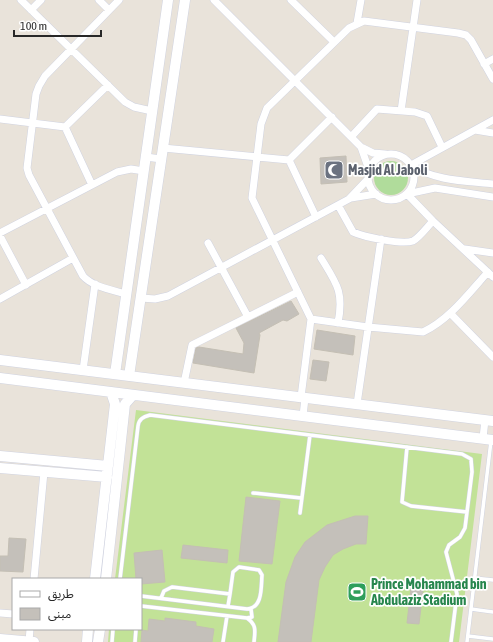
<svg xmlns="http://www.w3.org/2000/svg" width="493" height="642" viewBox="0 0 493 642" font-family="'Asap Condensed','Noto Sans Arabic',sans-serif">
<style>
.green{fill:#b0dc9b}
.pitch{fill:#c2e297}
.building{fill:#c4c0ba;stroke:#c4bfb4}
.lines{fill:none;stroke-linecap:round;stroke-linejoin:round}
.lane-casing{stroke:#d0d3e0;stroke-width:4.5}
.street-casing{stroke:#d0d3e0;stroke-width:8}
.secondary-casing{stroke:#d0d3e0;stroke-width:11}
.lane{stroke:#fff;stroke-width:3.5}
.street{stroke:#fff;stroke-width:7}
.secondary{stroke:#fff;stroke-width:10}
.labels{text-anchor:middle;stroke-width:3.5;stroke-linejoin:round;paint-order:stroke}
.worship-label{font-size:14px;font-weight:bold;fill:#5b616d;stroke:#fff;text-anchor:start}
.leisure-label{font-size:14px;font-weight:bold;fill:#27864d;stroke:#fff;text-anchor:start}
</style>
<rect width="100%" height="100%" fill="#e9e3da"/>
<path class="green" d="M374 178a17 17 0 1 1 34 0a17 17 0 1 1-34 0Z"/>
<path class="pitch" d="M136 410 482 454 459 642H108L109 629H141V579H115Z"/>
<path class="building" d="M346 156 347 182 321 184 320 158Z
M291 301 299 314 287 321 283 320 259 333 260 335 254 373 193 363 196 348 199 347 243 354 244 343 236 328Z
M317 330 355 336 353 355 314 349Z
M313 360 329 362 326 381 310 379Z
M246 497 280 501 272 564 239 561Z
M355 516H368L366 544H356L343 549 333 555 325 567 319 580 311 642H278L286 582 295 557 305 542 327 525Z
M9 538 26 539 23 572 0 571V556H8Z
M183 545 228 550 227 563 181 558Z
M162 550 165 582 141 584V579H136L134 553Z
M411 588 423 590 419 624 407 623Z
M165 618 196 622V626L214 629 212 642H141L142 630 148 631 149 619 165 621Z"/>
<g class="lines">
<defs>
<path id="lane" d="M407 447 402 502 411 506 467 512
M253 493 301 498
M300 513 310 435
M474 578 493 580
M120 579 138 426C139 419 143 417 150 415L462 454 471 459 472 472 465 528 460 537 449 545 446 552 457 594 451 642
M141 596 247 609C263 608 261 587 262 575L259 570 239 567 233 572 230 594 172 587 164 591 161 598
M141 606 247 618C257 625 255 631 254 642
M228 606 230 594
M471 609 493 612
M247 618 252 617 251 609
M468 636 493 639
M112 642 113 629
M135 642 136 629
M223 642 227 616
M467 642 491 441"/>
<path id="street" d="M21 0 125 102 134 107 152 111
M99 0 109 10
M119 0 45 76 39 86 36 94 27 168 29 175 83 276C93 287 112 290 126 294
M214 0 361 147 373 153 385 154
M291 0 334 42
M31 10 41 0
M357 23 361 0
M484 64 493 59
M401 111 417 0
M0 119 65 127
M493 120 411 165C434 181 466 181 493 184
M65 127 92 185
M65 127 108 85
M475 130 493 133
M351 137 377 109 415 112 427 116 442 147
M361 147 369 170
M163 148 289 160
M368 177a23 23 0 1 1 46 0a23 23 0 1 1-46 0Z
M146 157 161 159
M289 160 316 217
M289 160 332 117
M493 197 435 188 407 194 433 221 493 277
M351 198 376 194
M338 205 353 232C364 237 402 245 413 241 420 237 427 227 433 221
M0 233 117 172 131 169 144 171
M0 236 26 285
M208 243 248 317
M465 249 493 253
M321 258C337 284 344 292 338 323
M141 298 155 299 168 296 349 199 368 179
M0 299 73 258
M450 313 493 357
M311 319 368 327 423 332C449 320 469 293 488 272
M83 370 95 284
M184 383 192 345 298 292
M301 397 311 319 252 198 261 124 267 108 349 28 364 21 458 33 466 35 471 40 493 79
M357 404 381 239
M303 416 305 398
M483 438 485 420
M34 579 44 472
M0 613 13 614
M29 642 30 629"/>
<path id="secondary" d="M0 360 493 421
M115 374 168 0
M129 376 185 0
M0 378 493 440
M0 456 108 466
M0 468 107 477
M95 579 115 404 111 392
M106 579 125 404 133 395
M0 639 34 642
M87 642 88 629
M98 642 100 629"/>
</defs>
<use href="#lane" class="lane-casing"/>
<use href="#street" class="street-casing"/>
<use href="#secondary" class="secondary-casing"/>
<use href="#lane" class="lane"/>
<use href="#street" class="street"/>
<use href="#secondary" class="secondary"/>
</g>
<defs>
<symbol id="mosque-square" viewBox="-11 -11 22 22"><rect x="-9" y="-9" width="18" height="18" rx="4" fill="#6b7280" stroke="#fff"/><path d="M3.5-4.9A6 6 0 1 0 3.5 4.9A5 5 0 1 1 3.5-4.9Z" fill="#fff"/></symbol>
<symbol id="stadium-square" viewBox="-11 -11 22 22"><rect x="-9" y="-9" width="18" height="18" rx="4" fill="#2e9e5b" stroke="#fff"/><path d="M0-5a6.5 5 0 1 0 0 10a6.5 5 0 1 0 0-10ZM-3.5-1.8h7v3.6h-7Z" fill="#fff"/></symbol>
</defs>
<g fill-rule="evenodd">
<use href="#mosque-square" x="323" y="159" width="22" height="22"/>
<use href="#stadium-square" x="346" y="581" width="22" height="22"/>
</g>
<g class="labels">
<g class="worship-label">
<text x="348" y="175">Masjid Al Jaboli</text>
</g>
<g class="leisure-label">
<text x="371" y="589">Prince Mohammad bin<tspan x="371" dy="16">Abdulaziz Stadium</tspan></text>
</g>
</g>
<rect x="12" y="578" width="130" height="52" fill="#ffffff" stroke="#a9a9a9"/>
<rect x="20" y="591" width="20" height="6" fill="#ffffff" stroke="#a9a9a9"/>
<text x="48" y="598" font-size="12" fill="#282828">طريق</text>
<rect x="20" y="608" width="20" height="12" fill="#c4c0ba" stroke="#a9a9a9"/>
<text x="48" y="618" font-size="12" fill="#282828">مبنى</text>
<path d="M14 30v6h87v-6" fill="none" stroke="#282828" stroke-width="2"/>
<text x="20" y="30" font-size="12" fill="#282828" stroke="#ffffff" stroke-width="3" paint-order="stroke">100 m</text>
</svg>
